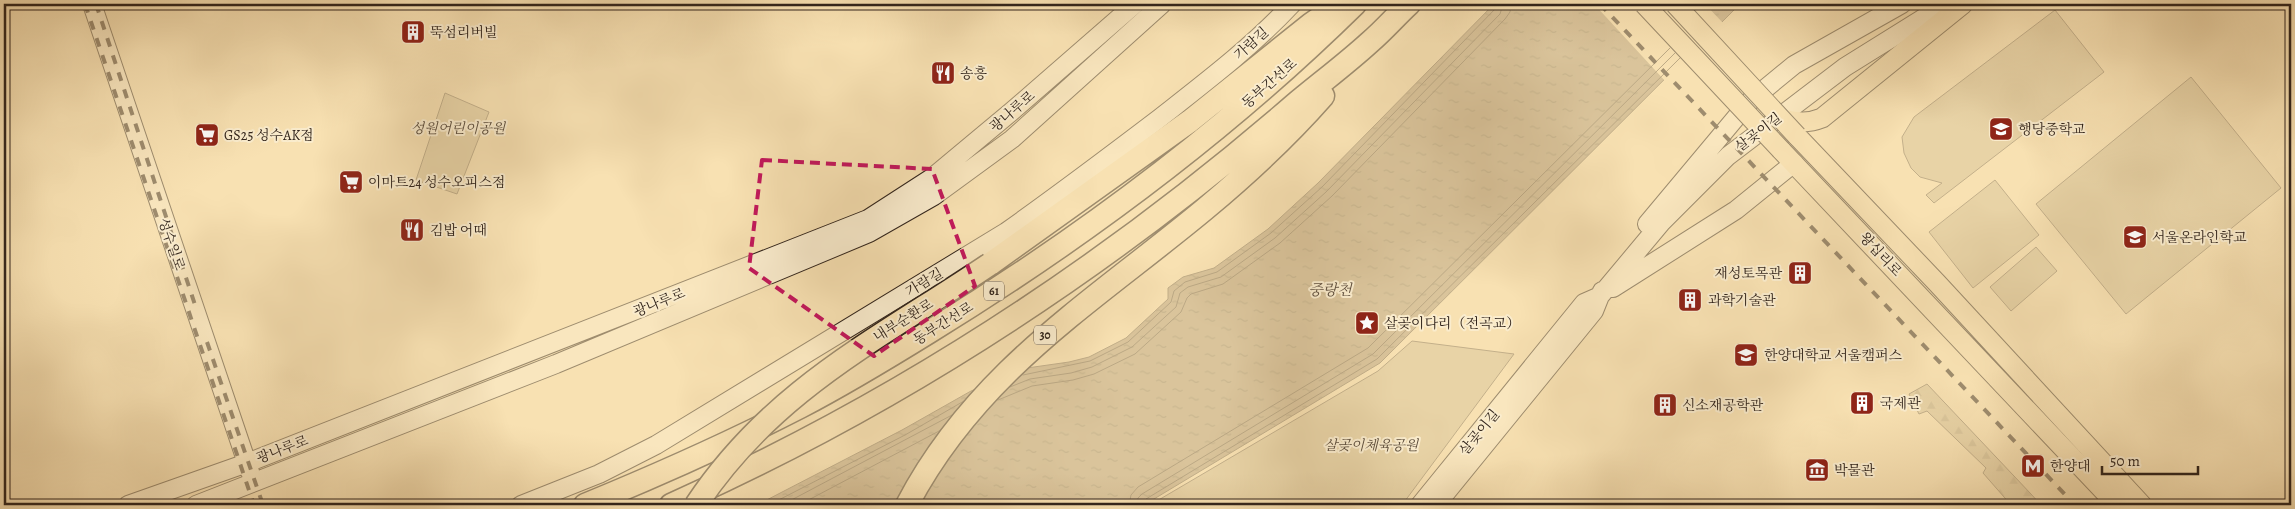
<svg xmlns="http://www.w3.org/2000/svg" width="2295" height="509" viewBox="0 0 2295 509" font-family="Alegreya,'Noto Serif KR',serif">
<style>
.green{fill:#d6c198;stroke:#84735a}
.forest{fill:url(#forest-firs);stroke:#84735a}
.water{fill:url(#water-ripples);stroke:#816f57}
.pier{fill:#f8e1b2}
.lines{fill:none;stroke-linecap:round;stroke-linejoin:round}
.shore{stroke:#74634e;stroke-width:1}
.secondary-casing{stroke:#32251c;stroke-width:20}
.primary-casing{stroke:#32251c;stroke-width:21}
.highway-casing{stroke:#32251c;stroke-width:25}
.secondary{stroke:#faeccd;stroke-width:18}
.primary{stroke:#f8e1b2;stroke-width:19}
.highway{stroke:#f8e1b2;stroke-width:22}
.rail{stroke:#32251c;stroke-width:4;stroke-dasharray:9 9;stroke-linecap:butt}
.primary-bridge-casing{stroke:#32251c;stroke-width:21;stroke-linecap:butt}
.highway-bridge-casing{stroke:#32251c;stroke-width:25;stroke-linecap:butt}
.primary-bridge{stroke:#f8e1b2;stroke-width:19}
.highway-bridge{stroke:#f8e1b2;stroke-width:22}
.marked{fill:none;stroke:#c2185b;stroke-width:4;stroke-dasharray:10 6;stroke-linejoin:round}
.labels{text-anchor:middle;stroke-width:4;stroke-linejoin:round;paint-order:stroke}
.shield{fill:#faeccd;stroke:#6e6151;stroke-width:1}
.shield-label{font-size:12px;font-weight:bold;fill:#32251c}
.poi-label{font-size:14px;fill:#32251c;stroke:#faeccd;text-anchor:start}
.street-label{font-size:14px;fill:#32251c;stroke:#faeccd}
.park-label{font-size:14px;font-style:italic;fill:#5b4c3b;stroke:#faeccd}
.water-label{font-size:15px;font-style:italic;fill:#60503f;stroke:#faeccd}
</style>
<defs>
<pattern id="forest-firs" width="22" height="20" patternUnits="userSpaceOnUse" patternTransform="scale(1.25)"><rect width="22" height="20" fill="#d6c198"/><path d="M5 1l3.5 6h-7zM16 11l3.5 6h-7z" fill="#b8a682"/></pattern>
<pattern id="water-ripples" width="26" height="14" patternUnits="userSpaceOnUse" patternTransform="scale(1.25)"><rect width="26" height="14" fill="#b5a17f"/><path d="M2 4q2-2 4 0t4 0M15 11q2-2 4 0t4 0" fill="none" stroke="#948367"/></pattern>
</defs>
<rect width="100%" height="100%" fill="#f8e1b2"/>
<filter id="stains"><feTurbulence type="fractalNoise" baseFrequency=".004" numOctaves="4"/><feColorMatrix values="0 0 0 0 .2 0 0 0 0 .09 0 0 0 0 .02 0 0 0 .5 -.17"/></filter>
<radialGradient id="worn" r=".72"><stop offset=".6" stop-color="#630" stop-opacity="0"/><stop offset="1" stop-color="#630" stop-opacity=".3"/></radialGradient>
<path class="green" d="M2055 10 2104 72 1934 203 1926 195 1942 183 1920 177 1911 168 1904 153 1902 137 1914 117Z
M2191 77 2281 188 2126 314 2036 204Z
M445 93 489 112 457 194 416 180Z
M1995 180 2039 235 1973 288 1929 232Z
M2036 247 2057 271 2011 311 1990 287Z
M1412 341 1514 354 1402 505H1150L1378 371Z"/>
<path class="forest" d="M1927 384 2031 494 2041 505H2011L1983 473 1986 468 1927 411 1919 414 1909 394Z"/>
<path class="water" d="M1494 4H1740L1380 363 1144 505H757L902 430 971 391 1027 368 1069 362 1089 357 1126 338 1168 299V288L1183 277 1214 268 1268 229 1318 183Z"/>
<path class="pier" d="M1594 4H1705L1724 24 1666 82Z"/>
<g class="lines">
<path class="shore" d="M1023 375 1090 361 1128 342 1171 302 1174 291 1185 282 1217 272 1271 233 1322 187 1495 9 1497 4
M1010 387 1030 379 1071 373 1092 367 1132 347 1176 307 1180 293 1188 287 1221 277 1275 238 1326 192 1500 14 1503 4
M998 400 1032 386 1073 380 1094 374 1135 354 1181 312 1187 298 1191 294 1223 284 1280 243 1332 196 1505 19 1510 12 1511 4
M769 505 905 435 964 401
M782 505 952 415
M799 505 941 430
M1129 505 1131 495 1138 487 1368 348 1670 48
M1136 505 1138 498 1142 494 1373 354 1675 53
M1143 505 1146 499 1377 359 1680 58"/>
<defs>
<path id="secondary" d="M92 4 250 472
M1647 224 1749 102 1794 65 1902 4
M1613 288 1736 210 1794 163
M128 505 247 463 868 219 933 177 1011 112 1135 4
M196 505 556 364 869 233 934 196 1012 139 1162 4
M521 505 599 474 656 445 1006 232C1057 196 1106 159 1156 121 1203 84 1251 48 1292 4
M1420 505 1584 303 1600 296 1661 223 1728 156 1845 67 1946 4
M1436 505 1594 311 1602 291"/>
<path id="primary" d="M1781 119C1797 122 1807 124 1822 118L1963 4
M1797 136 1937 283 2142 505
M1781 150 2117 505"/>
<path id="highway" d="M990 264 1190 121 1311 24 1340 4
M585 505C658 475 730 443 800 407 844 384 887 358 929 332 1082 238 1227 130 1355 4
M671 505C897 404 1107 267 1294 105 1319 84 1346 64 1370 42 1384 30 1396 16 1409 4
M907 505C977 371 1093 302 1205 209 1247 174 1287 137 1323 96"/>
</defs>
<use href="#secondary" class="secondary-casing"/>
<use href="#primary" class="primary-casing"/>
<use href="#highway" class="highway-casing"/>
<use href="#secondary" class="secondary"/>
<use href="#primary" class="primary"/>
<use href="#highway" class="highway"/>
<path class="rail" d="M85 4 254 505
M96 4 197 311
M1600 4 2075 505
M207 342 263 505"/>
<defs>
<path id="primary-bridge" d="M1644 4 1781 150
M1675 4 1797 136"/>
<path id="highway-bridge" d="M696 505C773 389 879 339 990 264"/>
</defs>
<use href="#primary-bridge" class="primary-bridge-casing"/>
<use href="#highway-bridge" class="highway-bridge-casing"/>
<use href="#primary-bridge" class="primary-bridge"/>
<use href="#highway-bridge" class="highway-bridge"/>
</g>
<path d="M0 0H2295V509H0ZM762 160 932 169 975 286 874 356 749 268Z" fill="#f8e1b2" fill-opacity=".55" fill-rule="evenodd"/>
<path class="marked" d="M762 160 932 169 975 286 874 356 749 268Z"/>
<defs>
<symbol id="building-square" viewBox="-11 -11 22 22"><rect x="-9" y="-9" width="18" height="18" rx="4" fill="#8f2418" stroke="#faeccd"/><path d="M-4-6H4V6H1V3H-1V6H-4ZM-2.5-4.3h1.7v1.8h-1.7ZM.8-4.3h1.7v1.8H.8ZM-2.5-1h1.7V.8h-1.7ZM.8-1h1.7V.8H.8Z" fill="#fff"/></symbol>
<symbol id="restaurant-square" viewBox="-11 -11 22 22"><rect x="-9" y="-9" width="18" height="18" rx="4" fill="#8f2418" stroke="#faeccd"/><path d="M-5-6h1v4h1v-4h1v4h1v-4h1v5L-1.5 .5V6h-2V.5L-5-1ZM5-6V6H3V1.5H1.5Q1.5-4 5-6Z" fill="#fff"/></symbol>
<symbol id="school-square" viewBox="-11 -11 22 22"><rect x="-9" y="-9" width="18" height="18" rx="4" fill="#8f2418" stroke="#faeccd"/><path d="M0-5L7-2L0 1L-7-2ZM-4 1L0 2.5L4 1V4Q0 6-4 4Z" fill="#fff"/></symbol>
<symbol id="supermarket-square" viewBox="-11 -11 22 22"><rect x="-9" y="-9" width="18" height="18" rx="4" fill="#8f2418" stroke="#faeccd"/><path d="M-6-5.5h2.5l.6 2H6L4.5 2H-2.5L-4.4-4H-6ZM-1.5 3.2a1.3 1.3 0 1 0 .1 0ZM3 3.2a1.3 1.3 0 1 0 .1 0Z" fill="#fff"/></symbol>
<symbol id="sight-square" viewBox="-11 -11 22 22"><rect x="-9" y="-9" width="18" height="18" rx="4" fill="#8f2418" stroke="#faeccd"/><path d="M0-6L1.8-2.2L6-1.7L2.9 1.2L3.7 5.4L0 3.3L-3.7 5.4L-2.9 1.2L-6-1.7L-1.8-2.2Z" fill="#fff"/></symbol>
<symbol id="university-square" viewBox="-11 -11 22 22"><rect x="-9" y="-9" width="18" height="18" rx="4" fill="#8f2418" stroke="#faeccd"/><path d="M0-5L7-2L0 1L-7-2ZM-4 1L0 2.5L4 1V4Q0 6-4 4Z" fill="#fff"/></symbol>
<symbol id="metro-square" viewBox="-11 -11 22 22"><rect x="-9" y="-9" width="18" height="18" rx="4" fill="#8f2418" stroke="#faeccd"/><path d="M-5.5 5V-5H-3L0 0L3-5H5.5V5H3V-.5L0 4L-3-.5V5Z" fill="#fff"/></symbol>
<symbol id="museum-square" viewBox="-11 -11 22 22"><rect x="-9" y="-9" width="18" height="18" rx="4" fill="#8f2418" stroke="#faeccd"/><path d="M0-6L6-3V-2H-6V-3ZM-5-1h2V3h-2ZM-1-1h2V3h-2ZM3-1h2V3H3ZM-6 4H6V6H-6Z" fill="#fff"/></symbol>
</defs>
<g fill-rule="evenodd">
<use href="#building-square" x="399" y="18" width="28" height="28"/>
<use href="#restaurant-square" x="929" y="59" width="28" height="28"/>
<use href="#school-square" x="1987" y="115" width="28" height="28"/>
<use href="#supermarket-square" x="193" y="121" width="28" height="28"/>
<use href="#supermarket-square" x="337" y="168" width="28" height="28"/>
<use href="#restaurant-square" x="398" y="216" width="28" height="28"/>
<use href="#school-square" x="2121" y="223" width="28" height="28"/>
<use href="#building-square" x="1786" y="259" width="28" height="28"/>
<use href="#building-square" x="1676" y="286" width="28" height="28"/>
<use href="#sight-square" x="1353" y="309" width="28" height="28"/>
<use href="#university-square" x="1732" y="341" width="28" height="28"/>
<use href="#building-square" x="1848" y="389" width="28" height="28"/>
<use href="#building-square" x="1651" y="391" width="28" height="28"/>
<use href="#metro-square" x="2019" y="452" width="28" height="28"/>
<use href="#museum-square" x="1803" y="456" width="28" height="28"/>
</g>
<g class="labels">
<g class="shield">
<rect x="984" y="281.5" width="20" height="19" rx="4"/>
<rect x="1034" y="325.5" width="22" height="19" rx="4"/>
</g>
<g class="shield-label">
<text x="994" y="295">61</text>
<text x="1045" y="339">30</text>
</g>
<g class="poi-label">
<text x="430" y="37">뚝섬리버빌</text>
<text x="960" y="78">송흥</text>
<text x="2018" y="134">행당중학교</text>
<text x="224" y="140">GS25 성수AK점</text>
<text x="368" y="187">이마트24 성수오피스점</text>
<text x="430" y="235">김밥 어때</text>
<text x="2152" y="242">서울온라인학교</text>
<text x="1782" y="278" text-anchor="end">재성토목관</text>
<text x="1708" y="305">과학기술관</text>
<text x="1384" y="328">살곶이다리（전곡교）</text>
<text x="1764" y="360">한양대학교 서울캠퍼스</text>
<text x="1880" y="408">국제관</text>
<text x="1682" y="410">신소재공학관</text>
<text x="2050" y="471">한양대</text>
<text x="1834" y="475">박물관</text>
</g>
<g class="street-label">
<text transform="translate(1251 43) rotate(-42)" y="5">가람길</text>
<text transform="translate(1269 83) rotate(-41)" y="5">동부간선로</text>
<text transform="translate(1012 111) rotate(-41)" y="5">광나루로</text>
<text transform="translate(1758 132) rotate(-37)" y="5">살곶이길</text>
<text transform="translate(172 244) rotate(71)" y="5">성수일로</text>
<text transform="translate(1881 254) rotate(47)" y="5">왕십리로</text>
<text transform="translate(924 282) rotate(-31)" y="5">가람길</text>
<text transform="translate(659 302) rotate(-22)" y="5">광나루로</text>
<text transform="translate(903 320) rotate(-32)" y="5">내부순환로</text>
<text transform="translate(943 323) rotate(-32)" y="5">동부간선로</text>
<text transform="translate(1479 432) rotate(-51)" y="5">살곶이길</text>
<text transform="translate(282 449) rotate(-21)" y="5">광나루로</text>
</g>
<g class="park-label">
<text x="458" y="133">성원어린이공원</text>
<text x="1371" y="450">살곶이체육공원</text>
</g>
<g class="water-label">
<text x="1330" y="295">중랑천</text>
</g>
</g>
<rect width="2295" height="509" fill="none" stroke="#f8e1b2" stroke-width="20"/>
<rect x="5" y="5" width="2285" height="499" fill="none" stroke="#32251c" stroke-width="2.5"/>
<rect x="10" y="10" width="2275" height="489" fill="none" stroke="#32251c"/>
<path d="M2102 466v8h96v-8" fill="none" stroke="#32251c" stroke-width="2.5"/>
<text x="2110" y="466" font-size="15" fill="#32251c" stroke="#faeccd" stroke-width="4" paint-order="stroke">50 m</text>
<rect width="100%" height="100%" filter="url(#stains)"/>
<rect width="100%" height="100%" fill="url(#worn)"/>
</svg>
